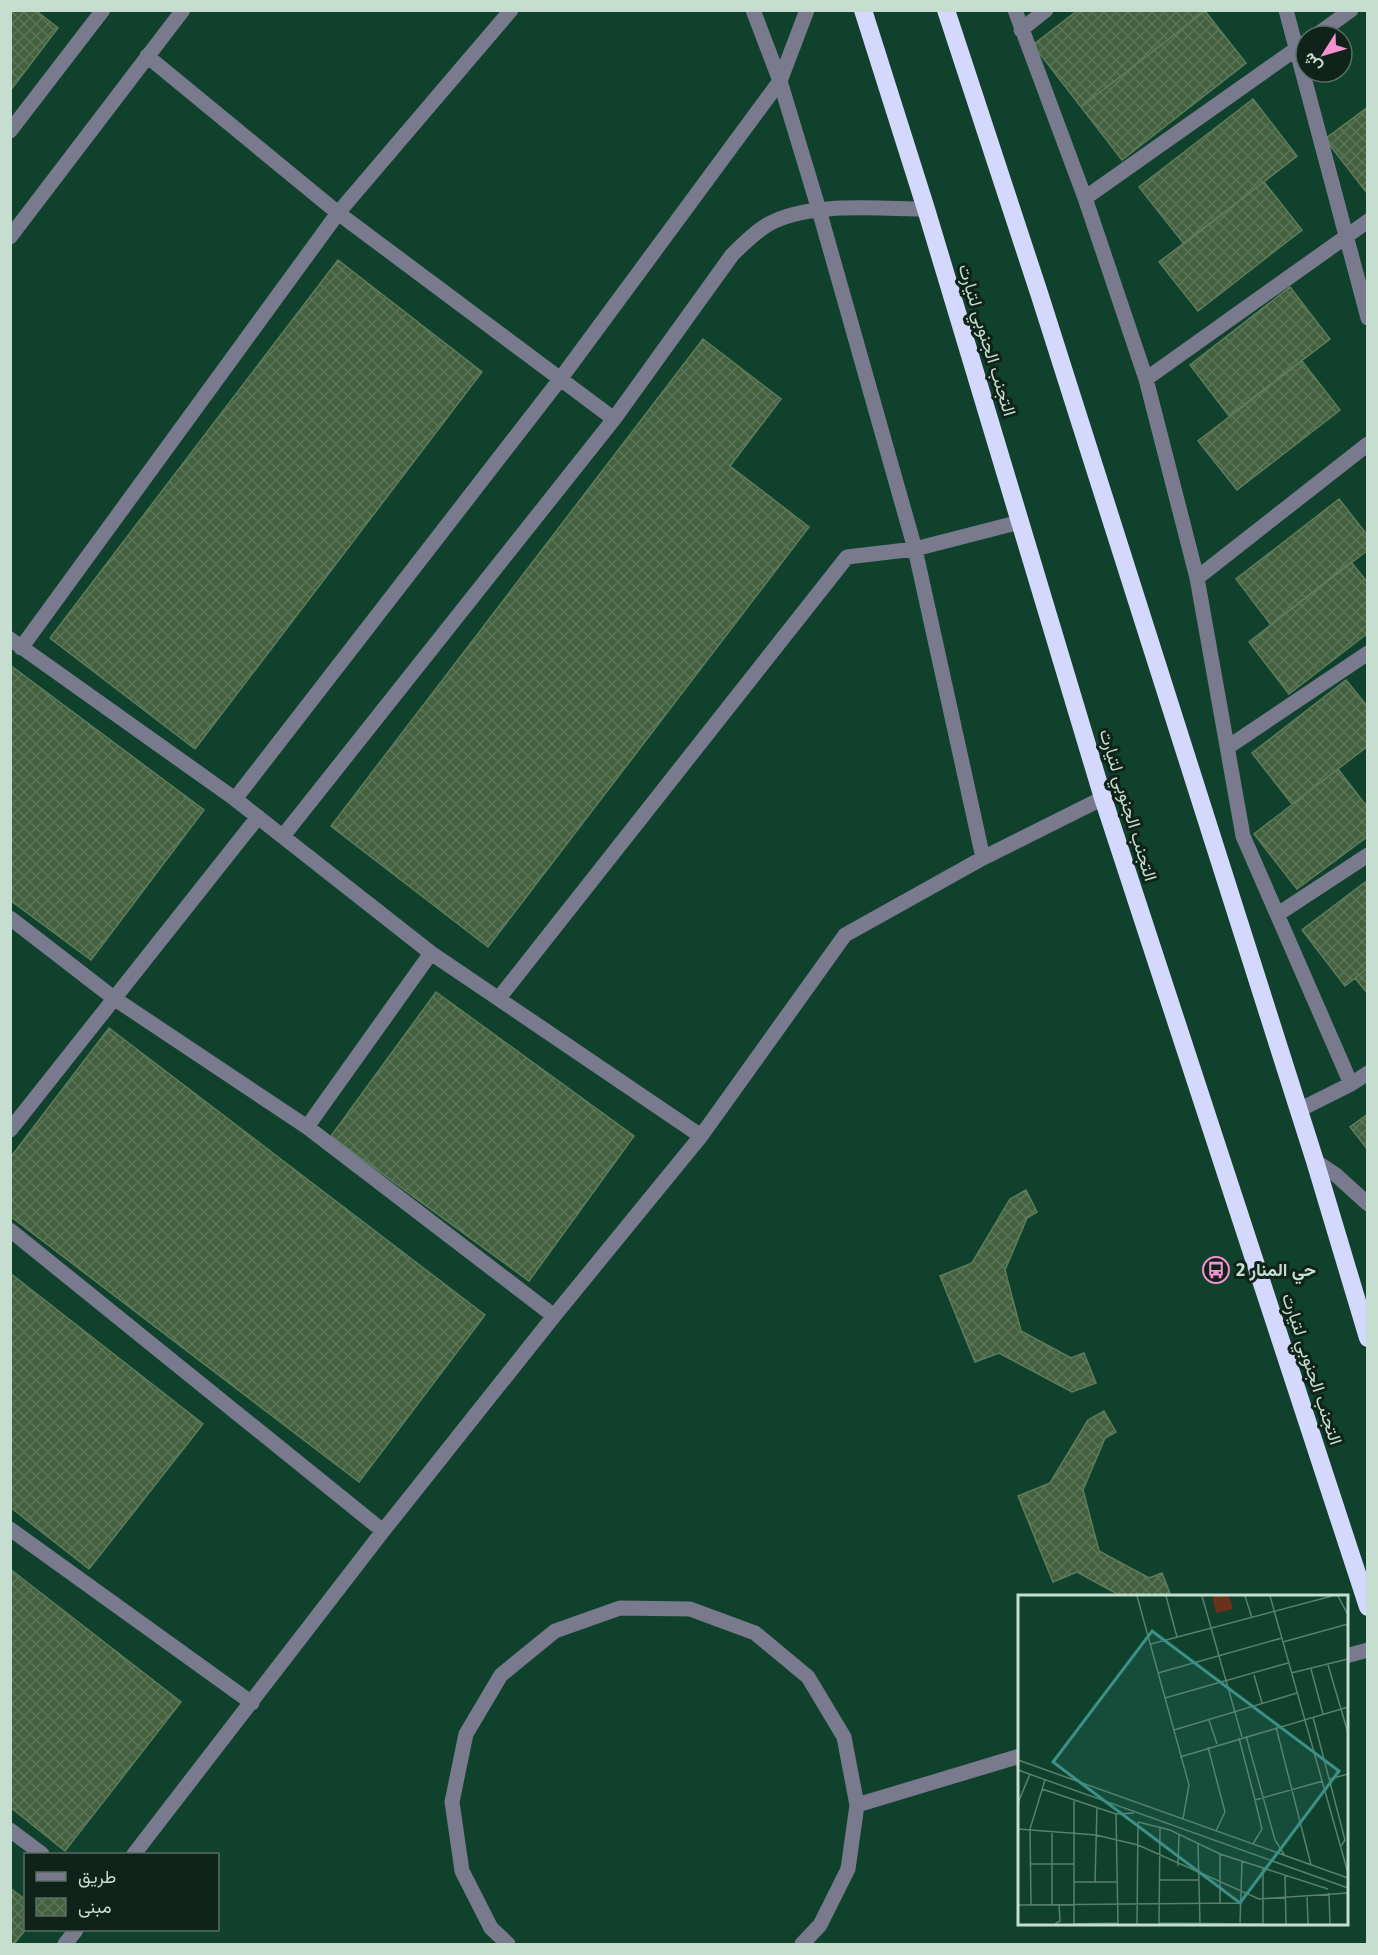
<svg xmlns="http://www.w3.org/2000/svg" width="1378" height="1955" viewBox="0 0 1378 1955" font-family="'Fira Sans',Vazirmatn,sans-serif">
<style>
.building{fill:url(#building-cross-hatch);stroke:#5e7d5b;stroke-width:1.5}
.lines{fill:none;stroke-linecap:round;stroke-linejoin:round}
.minor{stroke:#797a8d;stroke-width:15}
.highway{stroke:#d5d8fd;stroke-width:18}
.labels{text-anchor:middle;stroke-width:6;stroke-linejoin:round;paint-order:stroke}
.street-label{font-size:18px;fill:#c5ded0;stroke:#0f231a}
.poi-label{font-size:18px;font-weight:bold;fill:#c5ded0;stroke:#0f231a;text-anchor:start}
.inset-road{fill:none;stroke:#58806e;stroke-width:1.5}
.view{fill:#3c9086;fill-opacity:0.15;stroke:#3c9086;stroke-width:3}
.inset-edge{fill:none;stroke:#c5ded0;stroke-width:3}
</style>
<defs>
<pattern id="building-cross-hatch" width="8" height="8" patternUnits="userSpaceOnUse" patternTransform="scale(1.5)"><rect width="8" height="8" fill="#43603f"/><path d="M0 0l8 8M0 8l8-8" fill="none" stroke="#5d765a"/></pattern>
</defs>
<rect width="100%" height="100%" fill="#10412d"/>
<path class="building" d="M10 10H35L58 28 10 91Z
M1078 10H1206L1081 107 1033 45Z
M1205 11 1246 63 1122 160 1081 107Z
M1253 99 1297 156 1184 244 1139 187Z
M1368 107V193H1367L1325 139Z
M1264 182 1302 230 1198 311 1159 262Z
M338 260 482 372 195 749 50 638Z
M1290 287 1330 339 1229 416 1190 365Z
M703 339 781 399 730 466 809 527 488 947 331 826Z
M1302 361 1340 410 1237 490 1198 441Z
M1339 499 1368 536V550L1271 625 1236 579Z
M1351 562 1368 583V633L1289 694 1249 642Z
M10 665 204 810 91 960 10 900Z
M1346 680 1368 707V746L1292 804 1252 753Z
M1338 769 1368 808V836L1297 889 1254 834Z
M1368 880V968L1345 986 1302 930Z
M1368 968V994L1355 978Z
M436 992 634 1136 529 1281 331 1136Z
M109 1028 485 1315 359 1482 10 1216V1158Z
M1368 1114V1150L1350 1127Z
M1026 1190 1037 1212 1027 1218 1005 1270 1021 1331 1071 1358 1084 1353 1096 1383 1072 1392 999 1353 975 1362 940 1276 972 1263 1010 1199Z
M10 1273 203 1424 89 1569 10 1507Z
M1104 1411 1116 1432 1105 1438 1083 1490 1099 1551 1149 1578 1162 1573 1171 1596H1121L1077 1572 1053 1582 1018 1496 1050 1483 1088 1420Z
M10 1569 181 1702 65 1851 10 1807Z
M10 1888 26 1900V1929L14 1944H10Z"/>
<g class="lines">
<path class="minor" d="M753 10 780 81 819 210 915 549 983 858
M1015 10 1085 198 1146 379 1197 578 1243 836 1351 1084
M1286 10 1368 318
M1021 30 1046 10
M1315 36 1351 10
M147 56 338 213 614 419 283 836
M10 131 103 10
M1085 198 1306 42
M10 237 183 10
M1146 379 1368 221
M614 419 732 255C743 244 754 233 767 225 807 201 880 209 926 209
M1197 578 1368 444
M10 639 235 799 431 953 701 1136
M21 648 338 213 511 10
M1228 747 1368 653
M235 799 561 378 780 81 807 10
M1278 914 1368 855
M10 918 115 999 307 1127 554 1316
M499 998 847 557 915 549 1020 522
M1299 1110 1351 1084 1368 1073
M307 1127 431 953
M10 1130 258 817
M1315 1161 1336 1175 1368 1204
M10 1230 383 1531
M10 1529 252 1703
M1346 1656 1368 1650
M857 1805 1020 1756
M10 1830 42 1854
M134 1854 383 1531 554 1316 701 1136 845 935 983 858 1103 798
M65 1944 76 1930
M508 1944 491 1928 462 1871 452 1802 466 1734 501 1675 555 1631 620 1608 690 1609 755 1633 808 1677 844 1737 857 1805 848 1869 820 1925 802 1944"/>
<path class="highway" d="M863 10 926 209 1103 798 1368 1607
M946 10 1040 296 1315 1161 1368 1338"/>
</g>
<defs>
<symbol id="bus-ring" viewBox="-11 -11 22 22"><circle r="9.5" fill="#0f231a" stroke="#f590d1" stroke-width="1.5"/><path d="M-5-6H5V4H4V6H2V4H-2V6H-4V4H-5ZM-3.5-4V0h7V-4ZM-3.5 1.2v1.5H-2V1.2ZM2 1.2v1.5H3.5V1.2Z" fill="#f590d1"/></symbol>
</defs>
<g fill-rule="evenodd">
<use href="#bus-ring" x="1201" y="1255" width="30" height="30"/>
</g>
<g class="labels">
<g class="street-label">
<text transform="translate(987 340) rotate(73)" y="6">التجنب الجنوبي لتيارت</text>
<text transform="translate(1128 805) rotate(73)" y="6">التجنب الجنوبي لتيارت</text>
<text transform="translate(1312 1369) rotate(72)" y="6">التجنب الجنوبي لتيارت</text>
</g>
<g class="poi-label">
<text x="1236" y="1276">حي المنار 2</text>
</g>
</g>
<g transform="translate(1018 1595)">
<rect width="330" height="330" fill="#10412d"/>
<path d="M194 1H211L215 14 198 18Z" fill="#6a321b"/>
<path class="inset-road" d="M119 1 171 190 165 224M148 1 159 42M184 1 224 142M227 1 234 23M252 1 330 278M320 1 330 20M265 47 330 29M133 49 314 1M310 70 330 138M293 74 305 119M140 78 264 43M273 78 330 64M236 80 244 108M147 103 270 68M295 122 327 245 323 251M191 125 199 149M258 132 293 270M156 135 279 98M228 141 257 245 267 261M221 143 237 205 305 186M190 152 207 217 198 236M162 162 330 112M0 165 330 283M0 175 330 293M312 184 330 179M24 194 98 219 116 218M0 208 12 179M98 219 100 329M120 227 152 235 202 259 310 294M0 234 78 240 120 250 241 304 330 298M34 236V309M180 249 182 329M235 249 244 234 237 205M13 269H56M160 271 161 240M245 272V329M267 280 268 329M142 285H181M56 287H99M77 287 79 213M311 298 312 329M289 302 290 329M202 308V259M0 310 223 308M13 310 12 234 27 185M141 328 244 329M37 329 42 326 41 309M56 329V206M56 329 100 328M119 329 120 227M141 329 142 233M222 329 224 266"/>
<path class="view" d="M134 36 321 176 222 308 35 167Z"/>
<rect width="330" height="330" class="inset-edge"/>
</g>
<rect width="1378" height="1955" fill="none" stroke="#c5ded0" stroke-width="24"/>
<rect x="24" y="1853" width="195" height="78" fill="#0f231a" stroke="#586e63" stroke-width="1.5"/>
<rect x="36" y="1872" width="30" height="9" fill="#797a8d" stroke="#586e63" stroke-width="1.5"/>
<text x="78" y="1883" font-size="18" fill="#c5ded0">طريق</text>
<rect x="36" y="1898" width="30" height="18" fill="url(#building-cross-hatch)" stroke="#586e63" stroke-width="1.5"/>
<text x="78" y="1913" font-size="18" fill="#c5ded0">مبنى</text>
<g transform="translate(1324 54) rotate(233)"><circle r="28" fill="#0f231a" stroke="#586e63" stroke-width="1.5"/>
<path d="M0-4.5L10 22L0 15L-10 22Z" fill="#f590d1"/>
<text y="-9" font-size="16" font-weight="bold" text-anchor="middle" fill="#c5ded0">ش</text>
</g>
</svg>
